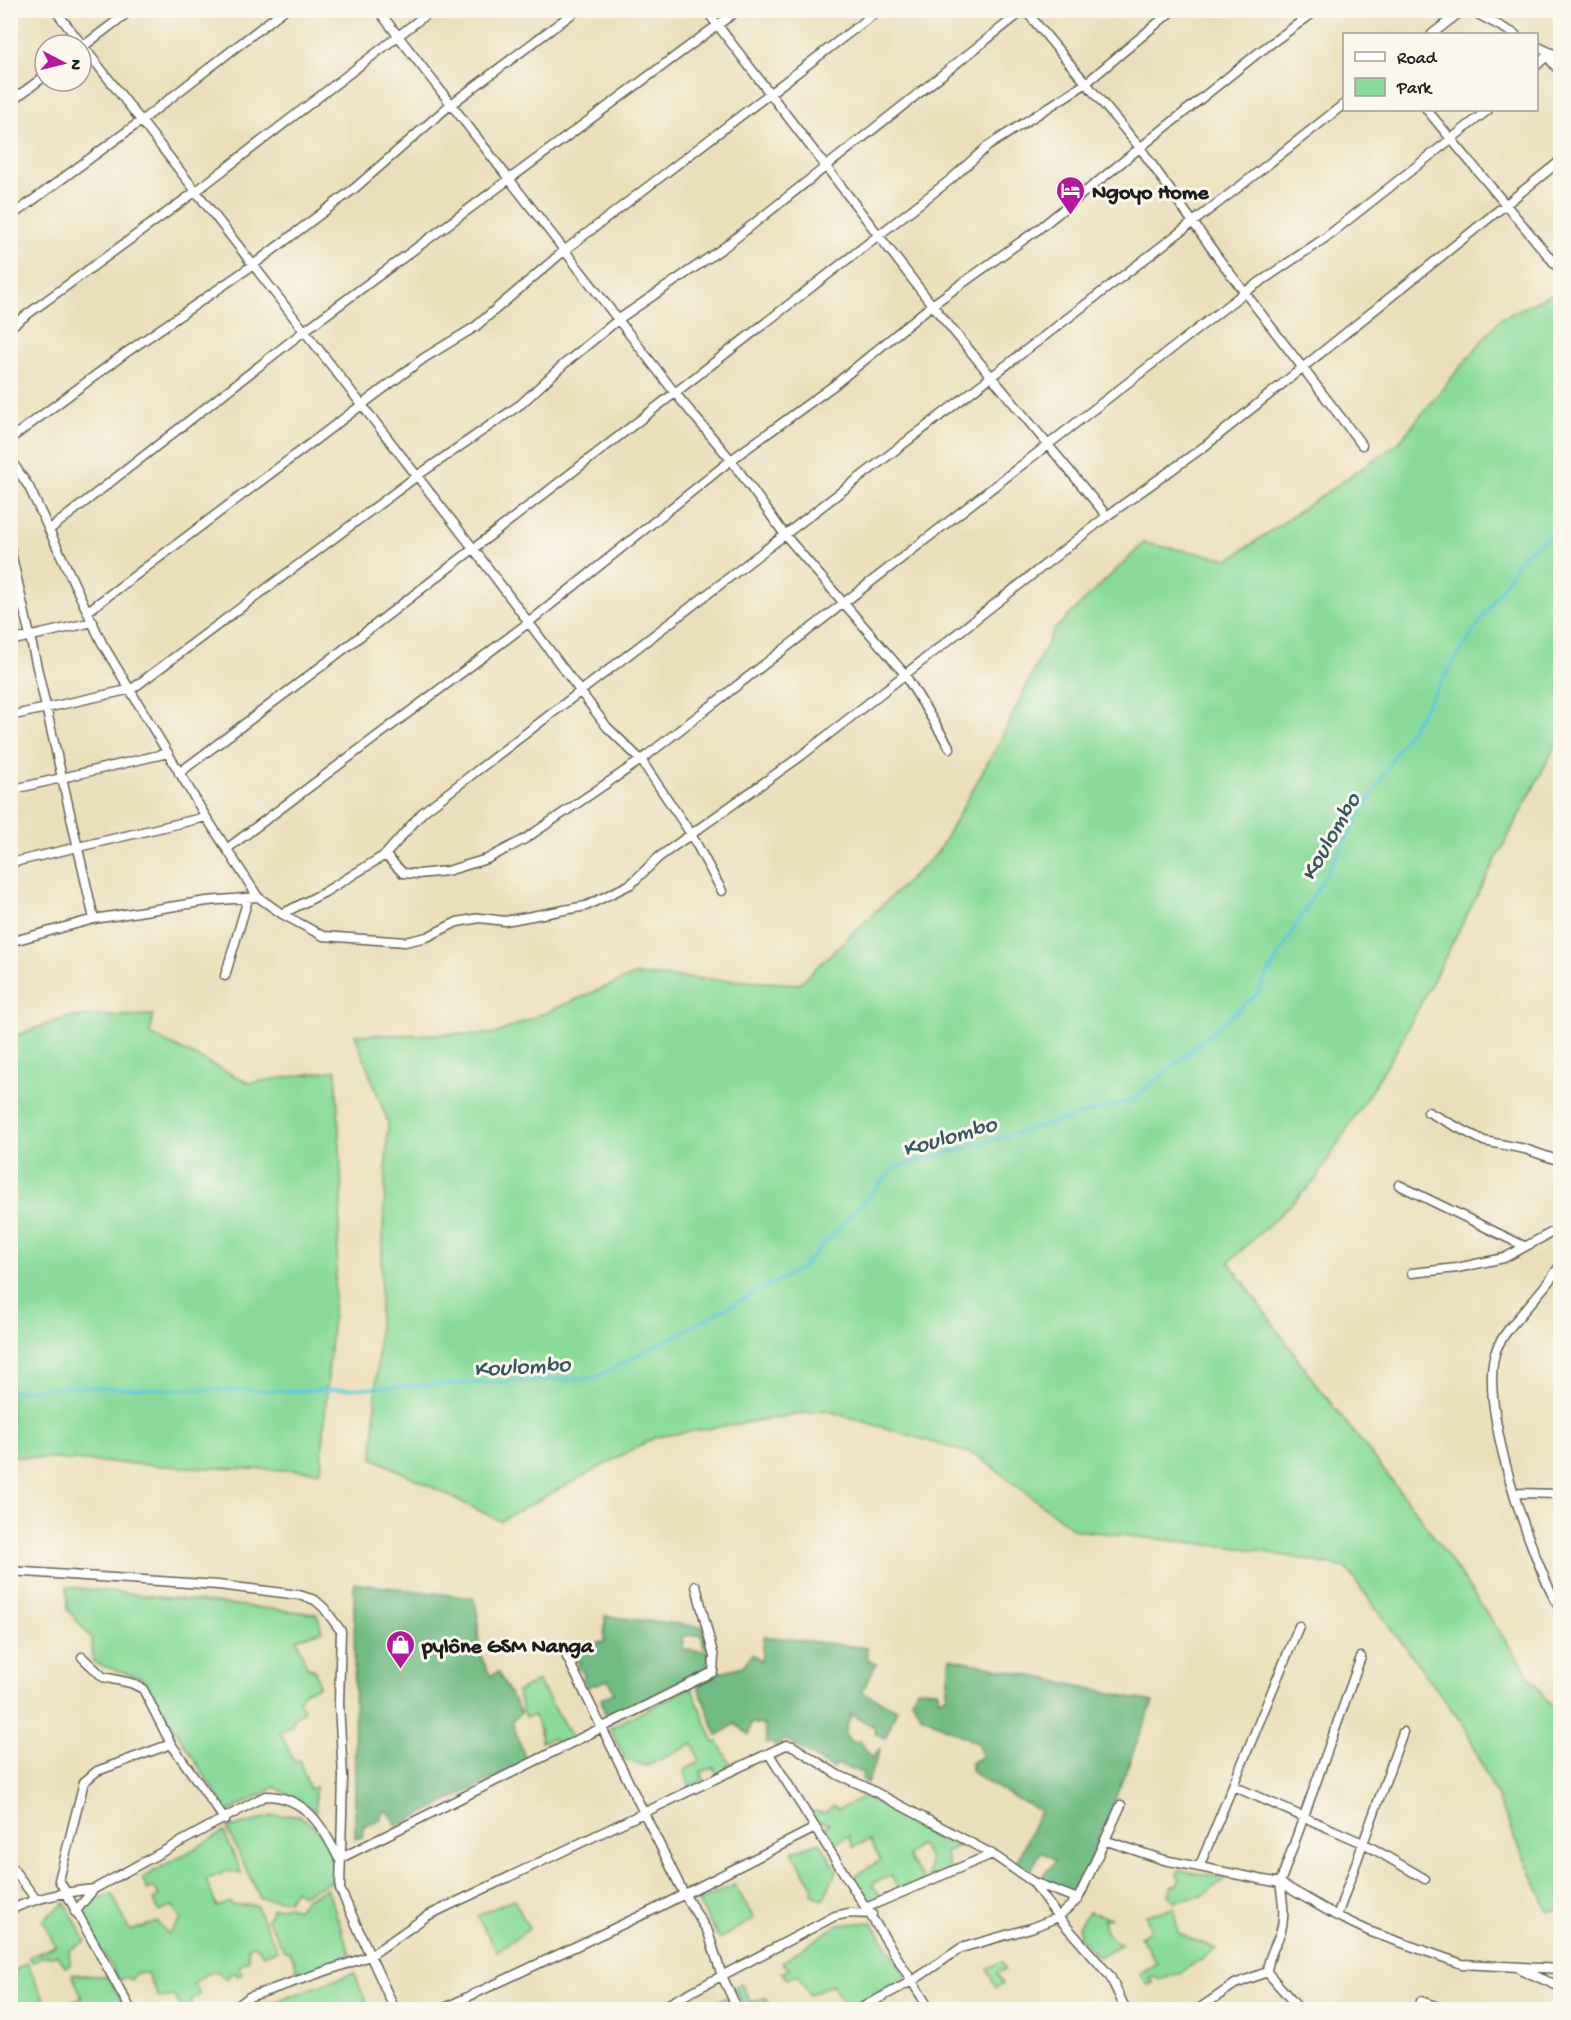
<svg xmlns="http://www.w3.org/2000/svg" width="1571" height="2020" viewBox="0 0 1571 2020" font-family="'Gochi Hand',sans-serif">
<style>
.green{fill:#8adb9b;stroke:#537c5c;stroke-width:1.5}
.forest{fill:#6fbb83;stroke:#466c50;stroke-width:1.5}
.lines{fill:none;stroke-linecap:round;stroke-linejoin:round}
.stream{stroke:#61c8de;stroke-width:3}
.street-casing{stroke:#646054;stroke-width:11}
.street{stroke:#fff;stroke-width:8}
.labels{text-anchor:middle;stroke-width:6;stroke-linejoin:round;paint-order:stroke}
.poi-label{font-size:22px;font-weight:bold;fill:#1c1c1c;stroke:#fbf7ec;text-anchor:start}
.water-label{font-size:24px;font-style:italic;fill:#345860;stroke:#fbf7ec}
</style>
<rect width="100%" height="100%" fill="#fbf7ec"/>
<filter id="ink" filterUnits="userSpaceOnUse"><feTurbulence type="fractalNoise" baseFrequency=".0167" numOctaves="2"/><feDisplacementMap in="SourceGraphic" scale="12" xChannelSelector="R" yChannelSelector="G"/><feConvolveMatrix kernelMatrix="1 2 1 2 8 2 1 2 1" color-interpolation-filters="sRGB"/></filter>
<filter id="wash" filterUnits="userSpaceOnUse"><feTurbulence type="fractalNoise" baseFrequency=".008" numOctaves="4" result="noise"/><feDisplacementMap in="SourceGraphic" scale="24" xChannelSelector="R" yChannelSelector="G"/><feGaussianBlur stdDeviation="1.35" result="paint"/><feColorMatrix in="noise" values="0 0 0 0 0 0 0 0 0 0 0 0 0 0 0 0 0 1.4 0 .05"/><feComposite in="paint" operator="in"/></filter>
<g filter="url(#wash)">
<rect width="100%" height="100%" fill="#ebdfbb"/>
<path class="green" d="M1560 290V737L1397 1049 1314 1182 1229 1262 1310 1376 1423 1521 1547 1701 1560 1713V1911H1548L1465 1727 1346 1568 1250 1549 1075 1530 978 1456 825 1410 656 1437 500 1521 373 1458 388 1122 355 1035 495 1034 634 975 799 984 937 853 1001 739 1053 631 1144 543 1230 559 1398 443 1500 319Z
M153 1015 150 1034 249 1083 336 1070 342 1190 321 1471 180 1467 11 1456V1037L68 1017Z
M67 1587 317 1614 322 1631 297 1639 307 1667 315 1670 319 1686 305 1691 299 1700 304 1710 295 1717 291 1726 280 1732 294 1761 299 1760 310 1789 315 1787 316 1811 275 1787 228 1812 142 1678 93 1663 92 1639 68 1610Z
M538 1681 572 1737 560 1746 553 1738 541 1742 540 1730 534 1716 525 1717 517 1692Z
M691 1687 714 1743 718 1742 730 1764 717 1775 714 1767 701 1772 704 1780 690 1787 684 1771 700 1761 693 1744 647 1766 626 1760 610 1728Z
M865 1797 956 1841 958 1846 945 1853 950 1872 928 1877 930 1860 922 1846H916L908 1857 924 1880 899 1891 891 1875 872 1884 882 1899 869 1903 851 1878 881 1860 869 1840 853 1847 849 1836 829 1845 822 1830 829 1824 822 1821 818 1827 807 1810 825 1813 833 1806 839 1809Z
M298 1815C324 1832 337 1847 335 1880L302 1895 295 1890 288 1901 260 1898 227 1829 273 1816Z
M224 1832 242 1874 227 1871 206 1880 217 1907 230 1902 232 1905H256L277 1950 263 1955 256 1945 248 1947 249 1960 239 1966 242 1974 238 1976 235 1972 229 1975 227 1980 217 1971 205 1975 194 1984 200 1995 191 2000 194 2009H182L174 1996 159 1998 147 1973 136 1974 132 1980 126 1977 120 1981 79 1912 86 1904 112 1894 130 1931 158 1922 168 1934 181 1921 173 1906 159 1912 154 1900 159 1897 155 1887 147 1890 142 1878Z
M820 1842 837 1870 823 1900 812 1894 813 1886 792 1852Z
M1179 1870 1226 1878 1202 1896 1174 1902 1169 1894 1172 1886H1176L1180 1880 1177 1875Z
M735 1885 754 1919 719 1939 698 1901Z
M327 1888 351 1957 297 1975 295 1961 289 1951H285L267 1920 272 1909 288 1906 297 1910 304 1900Z
M514 1899 529 1929 497 1951 477 1916Z
M65 1903 86 1941 69 1950 70 1965 65 1967 58 1955 40 1957 33 1963 29 1957 55 1946 43 1920Z
M1174 1908 1178 1933 1216 1949 1180 1973 1159 1980 1155 1976 1149 1977 1153 1983 1148 1985 1140 1973 1157 1963 1140 1936 1150 1930 1146 1915Z
M1089 1912 1111 1918 1104 1919C1103 1934 1110 1938 1122 1944L1098 1957 1081 1939 1078 1926Z
M872 1922 907 1978 847 2010 832 1984 809 1995 797 1974 787 1979 782 1973 789 1969 782 1962 837 1925Z
M1002 1961 1005 1969 997 1973 1003 1984 996 1988 987 1969Z
M27 1963 44 1999 22 2009H11V1973Z
M354 1973 369 2009H255Z
M72 1974 108 1977 127 2009 55 2010 82 1998Z
M741 1983 750 2002 766 1998 771 2009H745L735 1987Z
M728 1997 735 2009H699Z"/>
<path class="forest" d="M354 1583 473 1598C485 1622 469 1644 491 1676L498 1672 521 1713 512 1721 527 1763 397 1826 387 1811 382 1813 381 1819 370 1825H364L362 1837 355 1839Z
M605 1616 704 1627 710 1648 704 1647 701 1635 682 1636 684 1650 709 1651 710 1671 607 1723 601 1699 614 1693 608 1680 587 1687 582 1678 585 1675 578 1667 580 1662 572 1661 566 1645 604 1642Z
M764 1636 867 1648V1660L876 1664 862 1692 897 1709 885 1739 875 1733 874 1727 851 1714 845 1733 852 1743 860 1741 872 1758 881 1748 867 1783 862 1779 863 1773 837 1764 833 1769 785 1739 774 1747 773 1743H767L764 1725 751 1723 749 1735 735 1724 717 1736 698 1686 721 1672 743 1666 752 1654 761 1661Z
M950 1658 1153 1702 1077 1895 1039 1881 1056 1860 1041 1852 1028 1875 1016 1863 1040 1811 984 1781 971 1771V1763L982 1756 977 1743 921 1716 912 1700 917 1689 938 1690V1698L946 1697Z"/>
<g class="lines">
<path class="stream" d="M10 1392 55 1387 300 1391 595 1378 802 1268 895 1168 1133 1100 1256 995 1400 746 1523 555 1560 528"/>
</g>
</g>
<g filter="url(#ink)">
<g class="lines">
<defs>
<path id="street" d="M55 10 473 548 607 727 641 760 691 834 722 891
M378 10 675 393 731 460 785 535 904 673 950 748
M706 10 932 305 1107 516
M1025 10 1141 149 1219 259 1362 445
M1470 10 1515 34
M1432 34 1463 10
M1536 46 1560 57
M81 48 131 10
M1547 56 1560 72
M1536 66 1550 53
M10 102 45 76
M1427 110 1560 270
M10 217 141 121 284 10
M10 327 195 192 432 10
M10 439 127 352 253 265 355 188 450 105 577 10
M10 459 29 487 102 643 206 817 258 897 282 914 323 936 405 942 427 937 457 922 480 918 505 921 586 906 631 884 659 857 801 756 1107 516 1205 446 1560 161
M49 530 304 331 738 10
M10 548 94 919
M88 611 424 358 475 327 565 250 879 10
M10 641 93 622
M10 716 132 689 417 476 521 404 563 365 619 319 723 248 1024 10
M179 773 327 662 950 180 988 146 1085 84 1173 10
M10 790 168 753
M228 848 528 623 731 460 833 386 932 305 1040 228 1258 53 1317 10
M385 855 403 873 418 874 447 871 487 859 525 839 641 760 1245 292 1325 238 1488 110
M10 863 206 817
M282 914 325 892 385 855 423 812 1248 180 1344 104
M10 942 94 919 207 901 258 897
M225 976 248 899
M1428 1112 1484 1141 1525 1149 1560 1161
M1399 1185 1524 1246
M1560 1265C1545 1292 1508 1323 1497 1348 1475 1399 1532 1561 1560 1609
M1412 1273 1457 1268 1504 1258 1560 1228
M1515 1493 1560 1494
M10 1571 218 1585 299 1595 315 1600 324 1608 341 1631 339 1703 343 1777 340 1889 395 2010
M564 1651 684 1894 708 1932 722 1976 738 2010
M82 1657 103 1677 131 1683 143 1689 171 1744
M769 1754 930 2010
M1233 1786 1365 1844 1425 1879
M1107 1841 1164 1860 1280 1883 1337 1916 1371 1932 1462 1964 1560 1969
M10 1865 35 1898
M1200 1865 1299 1626
M1033 1882 1058 1917 1110 1976 1126 2010
M868 1907 992 1854
M10 1910C37 1897 64 1892 94 1889L265 1796C306 1796 322 1826 339 1859L713 1672 714 1657 696 1586
M75 1912 94 1889
M1337 1916 1403 1732
M1520 1969 1560 1987
M1421 2001 1446 2010
M131 2010 59 1880 84 1782 97 1771 171 1744 225 1820
M233 2010 249 1997 370 1956 427 1916 786 1745 793 1746 838 1775 864 1786 992 1854 1033 1882 1078 1899
M440 2010 653 1910 815 1828
M657 2010 835 1916 849 1913 872 1914
M857 2010 914 1980 961 1948 1031 1928 1058 1917 1078 1899 1121 1805
M1197 2010 1235 1984 1267 1972
M1300 2010 1267 1972C1268 1957 1274 1949 1279 1936 1286 1919 1283 1901 1280 1883L1361 1657"/>
</defs>
<use href="#street" class="street-casing"/>
<use href="#street" class="street"/>
</g>
</g>
<defs>
<symbol id="hotel-pin" viewBox="-11 -11 22 30"><path d="M0 17L-7.5 6A9.5 9.5 0 1 1 7.5 6Z" fill="#b5179e" stroke="#fbf7ec"/><path d="M-6-4.5h1.5V1H6V5H4.5V3h-9V5H-6ZM-4 0a1.8 1.8 0 1 1 3.6 0ZM.5 0V-2.5h3Q6-2.5 6 0Z" fill="#fff"/></symbol>
<symbol id="shop-pin" viewBox="-11 -11 22 30"><path d="M0 17L-7.5 6A9.5 9.5 0 1 1 7.5 6Z" fill="#b5179e" stroke="#fbf7ec"/><path d="M-5-2.5h2.3a2.7 3.5 0 0 1 5.4 0H5L5.5 6h-11ZM-1.5-2.5h3a1.5 2.3 0 0 0-3 0Z" fill="#fff"/></symbol>
</defs>
<g fill-rule="evenodd">
<use href="#hotel-pin" x="1054" y="174" width="33" height="45"/>
<use href="#shop-pin" x="384" y="1628" width="33" height="45"/>
</g>
<g class="labels">
<g class="poi-label">
<text x="1092" y="198">Ngoyo Home</text>
<text x="422" y="1652">pylône GSM Nanga</text>
</g>
<g class="water-label">
<text transform="translate(1329 836) rotate(-60)" y="8">Koulombo</text>
<text transform="translate(949 1135) rotate(-16)" y="8">Koulombo</text>
<text transform="translate(522 1365) rotate(-3)" y="8">Koulombo</text>
</g>
</g>
<rect width="1571" height="2020" fill="none" stroke="#fbf7ec" stroke-width="36"/>
<rect x="1343" y="33" width="195" height="78" fill="#fbf7ec" stroke="#a29f99" stroke-width="1.5"/>
<rect x="1355" y="52" width="30" height="9" fill="#ffffff" stroke="#a29f99" stroke-width="1.5"/>
<text x="1397" y="63" font-size="18" fill="#1c1c1c">Road</text>
<rect x="1355" y="78" width="30" height="18" fill="#8adb9b" stroke="#a29f99" stroke-width="1.5"/>
<text x="1397" y="93" font-size="18" fill="#1c1c1c">Park</text>
<g transform="translate(63 63) rotate(97)"><circle r="28" fill="#fbf7ec" stroke="#a29f99" stroke-width="1.5"/>
<path d="M0-4.5L10 22L0 15L-10 22Z" fill="#b5179e"/>
<text y="-9" font-size="16" font-weight="bold" text-anchor="middle" fill="#1c1c1c">N</text>
</g>
</svg>
